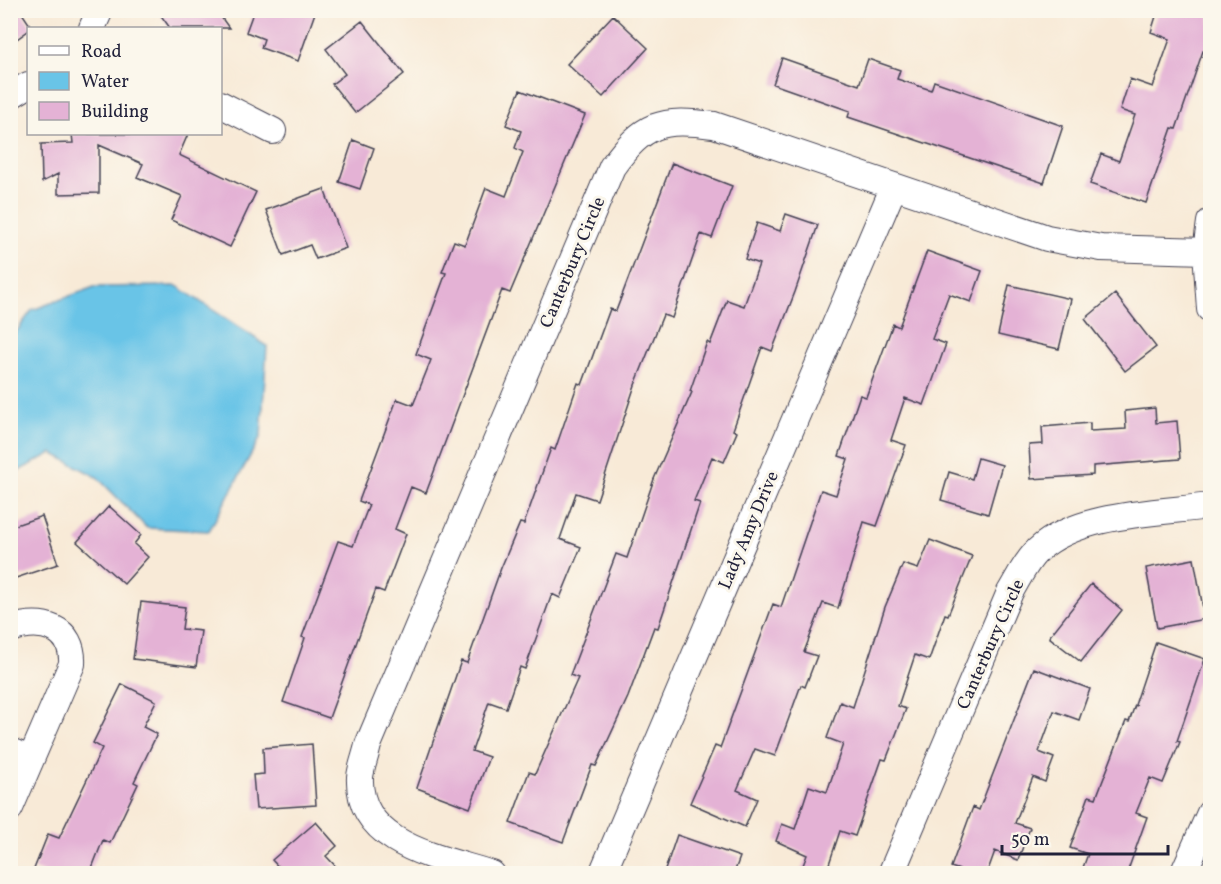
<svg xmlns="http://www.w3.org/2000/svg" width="1221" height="884" viewBox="0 0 1221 884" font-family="Vollkorn,serif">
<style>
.water{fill:#69c4e7;stroke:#467391;stroke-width:1.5}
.building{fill:#e4b2d5}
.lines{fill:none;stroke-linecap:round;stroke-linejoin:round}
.minor-casing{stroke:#424052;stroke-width:28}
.minor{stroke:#fff;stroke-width:26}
.labels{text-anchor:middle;stroke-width:6;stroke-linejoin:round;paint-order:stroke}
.street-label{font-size:18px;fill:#22223b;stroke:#fbf7ec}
</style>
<rect width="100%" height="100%" fill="#fbf7ec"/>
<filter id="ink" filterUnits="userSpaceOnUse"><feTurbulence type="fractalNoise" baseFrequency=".0167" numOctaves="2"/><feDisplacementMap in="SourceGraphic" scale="12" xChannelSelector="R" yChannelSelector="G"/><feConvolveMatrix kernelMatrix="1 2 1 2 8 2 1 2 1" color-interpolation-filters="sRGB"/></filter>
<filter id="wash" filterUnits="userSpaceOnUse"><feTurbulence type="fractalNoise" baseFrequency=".008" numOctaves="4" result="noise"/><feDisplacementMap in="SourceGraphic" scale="24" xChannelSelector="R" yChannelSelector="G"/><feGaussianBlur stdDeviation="1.35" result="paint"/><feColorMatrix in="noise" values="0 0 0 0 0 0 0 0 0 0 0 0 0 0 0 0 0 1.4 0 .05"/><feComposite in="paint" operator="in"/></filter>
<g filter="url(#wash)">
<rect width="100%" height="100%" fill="#f8ead7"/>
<path class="water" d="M177 286 267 346 261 436 209 531 147 528 97 477 52 453 11 475V339L32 310 94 287Z"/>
<g id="blocks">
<path class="building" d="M10 10H20L32 28 10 44Z
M157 10H216L229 28H170Z
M254 10H316L298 61 261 48 264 39 246 32Z
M1158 10H1210V54L1203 51 1176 129 1172 128 1146 203 1090 184 1101 154 1119 161 1135 115 1120 110 1130 79 1153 87 1170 39 1151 32Z
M613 15 648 48 603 97 567 64Z
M362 21 404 74 355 113 332 84 345 74 326 49Z
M782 58 859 85 868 59 900 70 897 79 931 90 934 81 1063 126 1044 183 848 117 850 111 773 84Z
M520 90 585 115 510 293 502 290 426 493 411 487 395 529 406 534 384 592 376 589 329 718 283 702 305 638 302 637 338 541 353 546 369 505 359 501 397 399 413 405 431 360 416 354 446 273 442 272 454 241 465 245 486 188 506 196 523 152 515 148 521 131 506 125Z
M72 134H188L179 155 256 192 230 247 171 220 182 196 137 177 143 164 99 145V193L58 194V174L42 182 41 144 73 143Z
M353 140 374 148 360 189 339 182Z
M672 163 732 186 712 238 701 234 672 318 663 315 635 385 597 500 576 493 560 539 581 547 560 598 552 594 525 669 520 667 506 708 489 702 472 751 489 757 470 808 417 788 461 661 467 663 501 568 520 523 524 524 551 448 555 450 578 383 582 385 610 309 616 311Z
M324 189 346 248 316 259 310 245 283 255 266 210Z
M786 214 818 225 795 292 772 351 762 347 733 430 737 432 724 462 712 457 694 501 700 503 658 628 654 627 628 697 596 766 592 765 563 842 510 823 529 772 535 774 578 678 570 675 616 554 627 558 654 479 692 392 690 391 707 342 710 344 727 300 744 306 759 264 745 259 757 223 780 231Z
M927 251 982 271 971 302 949 294 932 339 946 344 924 405 905 398 891 440 906 445 877 526 864 522 838 608 823 603 804 652 817 656 805 687 801 685 775 756 755 749 737 790 757 799 745 827 690 803 715 746 720 748 773 604 781 607 821 490 836 495 848 459 839 456 860 395 866 397 893 324 899 327Z
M1009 285 1071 299 1059 349 998 335Z
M1115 294 1156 347 1125 371 1085 319Z
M1155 408 1156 423 1177 421 1180 459 1093 466V475L1031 479 1029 445 1043 444 1042 427 1090 423V431L1126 429 1125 411Z
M978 458 1002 465 988 514 941 500 949 472 972 479Z
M109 506 141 535 134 544 148 557 124 584 77 542Z
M42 516 58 564 10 580V527Z
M930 540 972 556 948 615 945 614 929 660 915 655 898 706 906 709 886 760 882 759 855 836 840 831 826 873H800L807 855 776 841 782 824 795 829 809 786 827 792 843 744 827 738 840 702 853 707 885 607 903 564 918 569Z
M1194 559 1205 619 1157 628 1146 568Z
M1091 584 1122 610 1081 662 1049 637Z
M141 602 185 607 182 629 201 631 196 667 133 659Z
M1156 642 1205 659 1177 741 1180 742 1163 783 1150 778 1136 813 1147 817 1127 873H1081L1088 854 1070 848 1089 796 1096 798 1126 721 1129 722 1135 705 1137 706 1135 705Z
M1034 668 1090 689 1079 720 1054 711 1039 752 1054 758 1045 782 1033 777 1015 823 1030 828 1018 860 995 851 987 873H968L951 867 973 807 979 810Z
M122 684 156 701 143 727 157 734 134 782 138 784 110 843 103 840 90 873H46L34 869 48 834 59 838 102 748 93 743Z
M312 744 316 805 256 809 253 775 264 774 263 748Z
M316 822 337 846 326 856 342 873H284L272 860Z
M677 835 740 857 734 873H664Z"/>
</g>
</g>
<g filter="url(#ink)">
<use href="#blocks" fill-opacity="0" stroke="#424052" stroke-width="1.5"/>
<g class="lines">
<defs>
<path id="minor" d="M92 28 100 10
M10 96 28 85
M220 104 273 131
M1210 222 1206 251 1210 309
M10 629C42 618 74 627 72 664L10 808
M10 751 30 759
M492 874C443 858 357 846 360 777 361 767 366 755 368 745L612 167C644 123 661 118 714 125L1047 238 1101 248 1206 251
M602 874 894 186
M891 874 1010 592C1018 579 1026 561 1038 550 1078 513 1158 513 1210 506
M1183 874 1210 813"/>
</defs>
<use href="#minor" class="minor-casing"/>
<use href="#minor" class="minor"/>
</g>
</g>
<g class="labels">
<g class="street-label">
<text transform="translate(572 262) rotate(-67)" y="6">Canterbury Circle</text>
<text transform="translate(748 530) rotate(-67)" y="6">Lady Amy Drive</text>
<text transform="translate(990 644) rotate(-66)" y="6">Canterbury Circle</text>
</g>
</g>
<rect width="1221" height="884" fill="none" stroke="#fbf7ec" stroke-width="36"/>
<rect x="27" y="27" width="195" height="108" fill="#fbf7ec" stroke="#a4a2a5" stroke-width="1.5"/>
<rect x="39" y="46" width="30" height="9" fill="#ffffff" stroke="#a4a2a5" stroke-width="1.5"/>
<text x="81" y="57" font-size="18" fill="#22223b">Road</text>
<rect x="39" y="72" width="30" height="18" fill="#69c4e7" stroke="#a4a2a5" stroke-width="1.5"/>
<text x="81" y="87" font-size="18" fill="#22223b">Water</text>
<rect x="39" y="102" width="30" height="18" fill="#e4b2d5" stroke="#a4a2a5" stroke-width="1.5"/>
<text x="81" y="117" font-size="18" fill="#22223b">Building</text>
<path d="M1002 845v9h166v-9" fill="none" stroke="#22223b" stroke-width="3"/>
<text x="1011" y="845" font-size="18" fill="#22223b" stroke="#fbf7ec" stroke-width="4.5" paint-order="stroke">50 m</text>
</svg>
